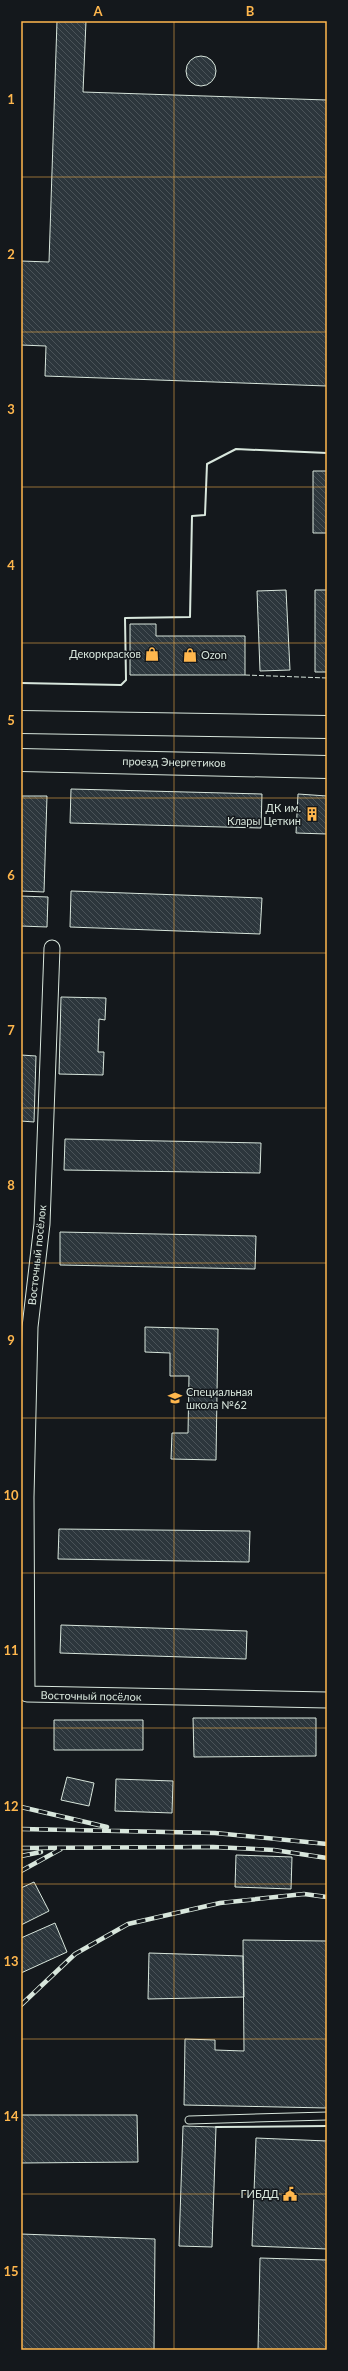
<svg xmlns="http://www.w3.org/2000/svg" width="348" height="2371" viewBox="0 0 348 2371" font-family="Lato,sans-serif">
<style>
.building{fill:url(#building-back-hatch);stroke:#d8e6dc}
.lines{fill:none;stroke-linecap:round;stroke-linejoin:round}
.lane-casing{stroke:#d8e6dc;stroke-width:9}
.street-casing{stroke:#d8e6dc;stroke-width:17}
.primary-casing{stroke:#d8e6dc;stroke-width:24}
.lane{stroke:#14181c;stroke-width:7}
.street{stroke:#14181c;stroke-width:15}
.primary{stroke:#14181c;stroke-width:22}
.rail-casing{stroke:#d8e6dc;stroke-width:4.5}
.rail{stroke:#14181c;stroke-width:3;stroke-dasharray:9;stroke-linecap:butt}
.fence{stroke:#d8e6dc;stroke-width:1;stroke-dasharray:5 2;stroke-linecap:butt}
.wall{stroke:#d8e6dc;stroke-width:2}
.grid{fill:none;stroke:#ffb74d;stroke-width:1;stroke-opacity:0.55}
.labels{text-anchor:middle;stroke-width:3;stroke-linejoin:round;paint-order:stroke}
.poi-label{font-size:11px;fill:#d8e6dc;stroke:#14181c;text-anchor:end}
.street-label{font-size:11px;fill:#d8e6dc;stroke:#14181c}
.neatline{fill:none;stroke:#ffb74d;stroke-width:1.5}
.grid-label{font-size:13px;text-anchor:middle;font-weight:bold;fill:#ffb74d}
</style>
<defs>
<pattern id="building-back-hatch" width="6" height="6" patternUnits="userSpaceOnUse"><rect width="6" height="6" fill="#2c363c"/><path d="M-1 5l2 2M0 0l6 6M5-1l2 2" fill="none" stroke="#4a5358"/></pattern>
</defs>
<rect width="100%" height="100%" fill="#14181c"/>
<path class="building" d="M57 21H86L83 92 327 100V386L45 376 46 346 21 345V261L49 262Z
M186 71a15 15 0 1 1 30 0a15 15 0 1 1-30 0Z
M313 471H327V533H313Z
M286 590 290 670 260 671 257 591Z
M315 590H327V672H315Z
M130 624H156V636H245V675H130Z
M71 789 262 794 261 828 70 823Z
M298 794 327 796V834L296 833Z
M21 796H47L44 892 21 891Z
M71 891 262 898 260 934 70 927Z
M21 896 48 897 47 927 21 926Z
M61 997 106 998 105 1020 99 1019 98 1052H104L103 1075 59 1074Z
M21 1055 36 1056 34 1122 21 1121Z
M65 1139 261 1143 260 1173 64 1170Z
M60 1232 256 1236 255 1269 60 1265Z
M145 1327 218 1329 216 1460 171 1459 172 1433H188L189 1376H170V1353L145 1352Z
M59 1529 250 1531 249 1562 58 1559Z
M61 1625 247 1631 246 1659 60 1653Z
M193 1718H316V1756L194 1757Z
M54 1720H143V1750H54Z
M67 1777 94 1783 89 1806 61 1800Z
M116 1779 173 1781 172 1813 115 1811Z
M236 1855 292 1857 291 1889 235 1887Z
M34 1882 49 1911 21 1925V1888Z
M55 1923 67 1952 21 1973V1938Z
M243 1940 327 1941V2108L184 2105 185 2039 215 2040V2050L244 2051Z
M149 1953 243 1956 244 1997 148 1999Z
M21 2115H137L138 2162 21 2163Z
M183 2126 216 2127 212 2247 179 2246Z
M256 2138 327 2141V2249L252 2246Z
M21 2234 155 2239 154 2350H21Z
M260 2258 327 2260V2350H258Z"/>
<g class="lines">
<defs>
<path id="lane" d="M189 2120 327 2116"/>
<path id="street" d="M52 948 42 1224 30 1327 26 1497 27 1694 327 1700"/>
<path id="primary" d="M21 722 327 727
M21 760 327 767"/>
</defs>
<use href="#lane" class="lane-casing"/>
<use href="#street" class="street-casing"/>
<use href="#primary" class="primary-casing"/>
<use href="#lane" class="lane"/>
<use href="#street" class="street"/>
<use href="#primary" class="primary"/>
<defs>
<path id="rail" d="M21 1807 107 1827
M21 1829 215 1833 327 1844
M21 1848 213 1847 274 1850 327 1858
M21 1856 41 1852
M21 1871 61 1849
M21 2005 75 1954 128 1924 220 1903 304 1894 327 1897"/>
</defs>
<use href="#rail" class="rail-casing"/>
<use href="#rail" class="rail"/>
<path class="fence" d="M245 675 327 678"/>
<path class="wall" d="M21 683 121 685 126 680 125 618 190 617 192 516 205 515 207 464 236 449 327 453
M216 2127 327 2126"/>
</g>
<path class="grid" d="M174 21V2350M21 177H327M21 332H327M21 487H327M21 643H327M21 798H327M21 953H327M21 1108H327M21 1263H327M21 1418H327M21 1573H327M21 1728H327M21 1884H327M21 2039H327M21 2194H327"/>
<defs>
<symbol id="shop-bare" viewBox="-9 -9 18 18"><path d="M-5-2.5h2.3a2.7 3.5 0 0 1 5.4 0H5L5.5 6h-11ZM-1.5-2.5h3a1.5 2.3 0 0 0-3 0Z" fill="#ffb74d" stroke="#14181c" stroke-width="2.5" paint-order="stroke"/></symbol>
<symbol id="building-bare" viewBox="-9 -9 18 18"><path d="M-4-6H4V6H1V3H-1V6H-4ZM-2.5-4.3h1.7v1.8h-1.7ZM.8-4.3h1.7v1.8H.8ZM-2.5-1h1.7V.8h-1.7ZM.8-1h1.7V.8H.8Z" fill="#ffb74d" stroke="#14181c" stroke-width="2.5" paint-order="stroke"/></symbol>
<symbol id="school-bare" viewBox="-9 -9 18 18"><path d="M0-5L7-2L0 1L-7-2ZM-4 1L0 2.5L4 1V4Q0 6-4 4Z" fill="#ffb74d" stroke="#14181c" stroke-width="2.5" paint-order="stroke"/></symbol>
<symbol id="civic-bare" viewBox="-9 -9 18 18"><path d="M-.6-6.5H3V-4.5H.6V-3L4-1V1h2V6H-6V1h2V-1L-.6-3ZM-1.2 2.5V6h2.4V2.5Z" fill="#ffb74d" stroke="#14181c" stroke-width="2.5" paint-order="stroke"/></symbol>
</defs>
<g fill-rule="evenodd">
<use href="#shop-bare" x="142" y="644" width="20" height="20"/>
<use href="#shop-bare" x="180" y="645" width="20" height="20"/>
<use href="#building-bare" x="302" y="804" width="20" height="20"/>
<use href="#school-bare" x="165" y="1388" width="20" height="20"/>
<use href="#civic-bare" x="280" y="2184" width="20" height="20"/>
</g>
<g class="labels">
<g class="poi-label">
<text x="141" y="658">Декоркрасков</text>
<text x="201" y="659" text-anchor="start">Ozon</text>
<text x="301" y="812">ДК им.<tspan x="301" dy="13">Клары Цеткин</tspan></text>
<text x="186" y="1396" text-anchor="start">Специальная<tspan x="186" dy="13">школа №62</tspan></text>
<text x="279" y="2198">ГИБДД</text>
</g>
<g class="street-label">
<text transform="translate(174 762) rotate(1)" y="4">проезд Энергетиков</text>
<text transform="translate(37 1255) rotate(-84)" y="4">Восточный посёлок</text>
<text transform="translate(91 1696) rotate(1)" y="4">Восточный посёлок</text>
</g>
</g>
<rect width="348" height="2371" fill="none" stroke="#14181c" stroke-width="44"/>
<rect x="22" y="22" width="304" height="2327" class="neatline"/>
<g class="grid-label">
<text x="98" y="16">A</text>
<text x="250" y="16">B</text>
<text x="11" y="104">1</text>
<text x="11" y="259">2</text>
<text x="11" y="414">3</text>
<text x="11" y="570">4</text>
<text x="11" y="725">5</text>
<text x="11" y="880">6</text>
<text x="11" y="1035">7</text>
<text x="11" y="1190">8</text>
<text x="11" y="1345">9</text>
<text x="11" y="1500">10</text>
<text x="11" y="1655">11</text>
<text x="11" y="1811">12</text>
<text x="11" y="1966">13</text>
<text x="11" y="2121">14</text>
<text x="11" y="2276">15</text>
</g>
</svg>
